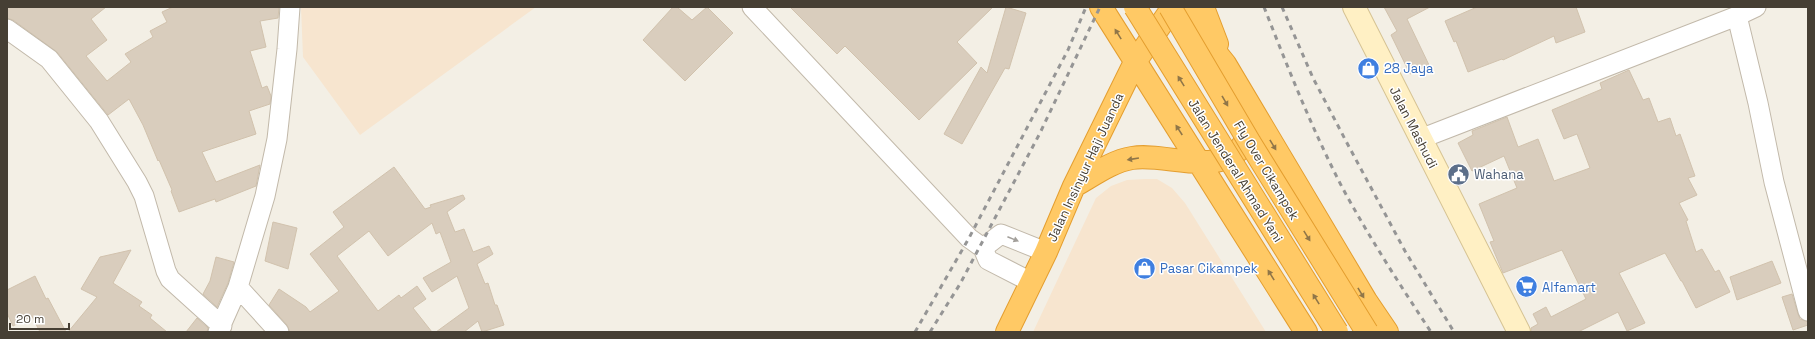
<svg xmlns="http://www.w3.org/2000/svg" width="1815" height="339" viewBox="0 0 1815 339" font-family="'Space Grotesk',sans-serif">
<style>
.commercial{fill:#f7e5cf}
.building{fill:#d9cdbd;stroke:#d1c2ad}
.lines{fill:none;stroke-linecap:round;stroke-linejoin:round}
.street-casing{stroke:#c2b9aa;stroke-width:21}
.secondary-casing{stroke:#d6c393;stroke-width:24}
.highway-casing{stroke:#e49e2f;stroke-width:24}
.street{stroke:#fff;stroke-width:19}
.secondary{stroke:#fff0c4;stroke-width:22}
.highway{stroke:#ffc965;stroke-width:22}
.rail{stroke:#959595;stroke-width:3;stroke-dasharray:5 5;stroke-linecap:butt}
.highway-bridge-casing{stroke:#e49e2f;stroke-width:24;stroke-linecap:butt}
.highway-bridge{stroke:#ffc965;stroke-width:22}
.oneway{fill:#907648}
.oneway2{fill:#a29f9a}
.labels{text-anchor:middle;stroke-width:3;stroke-linejoin:round;paint-order:stroke}
.shop-label{font-size:13px;fill:#366cbe;stroke:#fff;text-anchor:start}
.street-label{font-size:13px;fill:#463f34;stroke:#fff}
.service-label{font-size:13px;fill:#4e5e75;stroke:#fff;text-anchor:start}
</style>
<rect width="100%" height="100%" fill="#f3efe5"/>
<path class="commercial" d="M301 7H536L360 135 303 57Z
M1145 179H1157L1172 188 1185 203 1266 332H1033L1096 198 1111 186 1127 180Z"/>
<path class="building" d="M7 7H106L91 19 107 40 86 56 107 81 131 62 125 54 153 37 150 31 167 22 162 12 173 7H279L278 18 260 21 266 47 250 51 262 88 267 86 271 96 270 104 249 111 256 134 202 152 216 182 260 165 256 186 216 202 215 199 179 212 171 191 172 190 159 160 158 161 143 125 129 99 108 115 57 52 13 20 7 18Z
M673 7H677L692 20 707 7 733 33 685 81 643 40Z
M790 7H993L957 42 977 63 919 120 845 46 837 54Z
M1006 7 1026 13 1009 69 1005 68 962 144 944 134 981 67 987 73Z
M1384 7H1430L1407 19 1429 65 1410 74 1391 35 1397 31Z
M1477 7H1576L1585 32 1556 43 1554 36 1503 60 1502 59 1468 72 1456 41 1454 42 1445 21Z
M1629 70 1643 100 1649 98 1658 122 1670 118 1676 136 1680 134 1695 176 1688 178 1697 195 1679 203 1688 220 1686 221 1696 252 1702 249 1715 272 1719 270 1730 292 1696 308 1682 281H1681L1665 253 1619 273 1645 323 1627 331 1618 312 1578 332H1531V328L1538 324 1533 314 1546 307 1551 317 1586 299 1562 250 1503 273 1490 242 1494 241 1479 204 1517 188 1504 156 1472 171 1458 143 1473 135 1472 131 1507 117 1518 147 1538 139 1554 181 1590 168 1577 134 1564 139 1552 110 1602 89 1600 83Z
M394 167 425 209 431 207 430 205 463 195 465 199 447 212 455 232 464 229 473 252 489 246 493 254 477 264 485 284 488 283 495 305H497L504 325 482 332 478 321 464 332H436L469 308 457 276 432 292 423 278 451 262 440 232 436 234 432 223 388 256 369 231 337 256 378 311 399 295 401 298 417 286 426 299 413 308 432 332H290L287 325 269 305 279 289 306 307 310 312 339 291 310 254 344 227 333 212Z
M273 222 297 228 288 269 265 261Z
M131 250 113 283 142 302 139 306 152 315 150 318 167 332H68L97 297 81 289 100 257Z
M216 257 234 262 228 283 217 307 203 294 210 281Z
M1772 261 1781 283 1737 300 1730 277Z
M35 276 46 299 48 298 66 332H40L32 316 13 326 7 313V290Z
M1792 294 1798 314 1800 319 1808 322V325L1793 330 1782 297Z
M197 318 208 328 207 332H186Z"/>
<g class="lines">
<defs>
<path id="street" d="M752 7 969 238 983 248 988 260 1031 282
M1737 16 1758 103 1774 182 1808 311
M7 29 49 59 99 121 137 182 144 196 166 271 170 279 222 326
M1420 139 1737 16 1756 7
M983 248 1001 234 1046 252
M238 287 279 332
M218 332 238 287 265 196 277 139 287 49 290 7"/>
<path id="secondary" d="M1354 7 1519 332"/>
<path id="highway" d="M1101 7 1306 332
M1179 7 1225 64 1366 301 1387 332
M1204 7V10L1217 44
M1074 186C1092 176 1112 161 1132 158 1167 152 1222 180 1246 141 1249 135 1250 127 1252 120
M1007 332 1046 252 1074 186 1135 62 1173 7"/>
</defs>
<use href="#street" class="street-casing"/>
<use href="#secondary" class="secondary-casing"/>
<use href="#highway" class="highway-casing"/>
<use href="#street" class="street"/>
<use href="#secondary" class="secondary"/>
<use href="#highway" class="highway"/>
<path class="rail" d="M1264 7C1288 68 1312 129 1342 187 1369 237 1400 285 1431 332
M1282 7 1313 78 1347 143 1405 251 1454 332
M915 332 969 238 1068 50 1086 7
M930 332 960 284 1040 133 1100 7"/>
<defs>
<path id="highway-bridge" d="M1135 7 1337 332
M1170 7 1250 143 1367 332"/>
</defs>
<use href="#highway-bridge" class="highway-bridge-casing"/>
<use href="#highway-bridge" class="highway-bridge"/>
</g>
<defs><path id="oneway-solid" d="M-6-.8H1V-3.2L6.5 0L1 3.2V.8H-6Z"/></defs>
<g class="oneway">
<use href="#oneway-solid" transform="translate(1118 34) rotate(-122)"/>
<use href="#oneway-solid" transform="translate(1181 81) rotate(-122)"/>
<use href="#oneway-solid" transform="translate(1225 101) rotate(60)"/>
<use href="#oneway-solid" transform="translate(1179 130) rotate(-123)"/>
<use href="#oneway-solid" transform="translate(1273 145) rotate(59)"/>
<use href="#oneway-solid" transform="translate(1133 159) rotate(171)"/>
<use href="#oneway-solid" transform="translate(1307 236) rotate(58)"/>
<use href="#oneway-solid" transform="translate(1271 275) rotate(-122)"/>
<use href="#oneway-solid" transform="translate(1361 293) rotate(59)"/>
<use href="#oneway-solid" transform="translate(1316 299) rotate(-122)"/>
</g>
<use class="oneway2" href="#oneway-solid" transform="translate(1013 239) rotate(22)"/>
<defs>
<symbol id="shop-disc" viewBox="-11 -11 22 22"><circle r="9.5" fill="#3f7fe0" stroke="#fff"/><path d="M-5-2.5h2.3a2.7 3.5 0 0 1 5.4 0H5L5.5 6h-11ZM-1.5-2.5h3a1.5 2.3 0 0 0-3 0Z" fill="#fff"/></symbol>
<symbol id="civic-disc" viewBox="-11 -11 22 22"><circle r="9.5" fill="#5c6f8a" stroke="#fff"/><path d="M-.6-6.5H3V-4.5H.6V-3L4-1V1h2V6H-6V1h2V-1L-.6-3ZM-1.2 2.5V6h2.4V2.5Z" fill="#fff"/></symbol>
<symbol id="supermarket-disc" viewBox="-11 -11 22 22"><circle r="9.5" fill="#3f7fe0" stroke="#fff"/><path d="M-6-5.5h2.5l.6 2H6L4.5 2H-2.5L-4.4-4H-6ZM-1.5 3.2a1.3 1.3 0 1 0 .1 0ZM3 3.2a1.3 1.3 0 1 0 .1 0Z" fill="#fff"/></symbol>
</defs>
<g fill-rule="evenodd">
<use href="#shop-disc" x="1356" y="56" width="25" height="25"/>
<use href="#civic-disc" x="1446" y="162" width="25" height="25"/>
<use href="#shop-disc" x="1132" y="256" width="25" height="25"/>
<use href="#supermarket-disc" x="1514" y="274" width="25" height="25"/>
</g>
<g class="labels">
<g class="shop-label">
<text x="1384" y="73">28 Jaya</text>
<text x="1160" y="273">Pasar Cikampek</text>
<text x="1542" y="292">Alfamart</text>
</g>
<g class="street-label">
<text transform="translate(1414 127) rotate(63)" y="5">Jalan Mashudi</text>
<text transform="translate(1085 167) rotate(-65)" y="5">Jalan Insinyur Haji Juanda</text>
<text transform="translate(1236 170) rotate(58)" y="5">Jalan Jenderal Ahmad Yani</text>
<text transform="translate(1267 170) rotate(59)" y="5">Fly Over Cikampek</text>
</g>
<g class="service-label">
<text x="1474" y="179">Wahana</text>
</g>
</g>
<rect width="1815" height="339" fill="none" stroke="#463f34" stroke-width="16"/>
<path d="M10 323v6h59v-6" fill="none" stroke="#463f34" stroke-width="2"/>
<text x="16" y="323" font-size="12" fill="#463f34" stroke="#ffffff" stroke-width="3" paint-order="stroke">20 m</text>
</svg>
